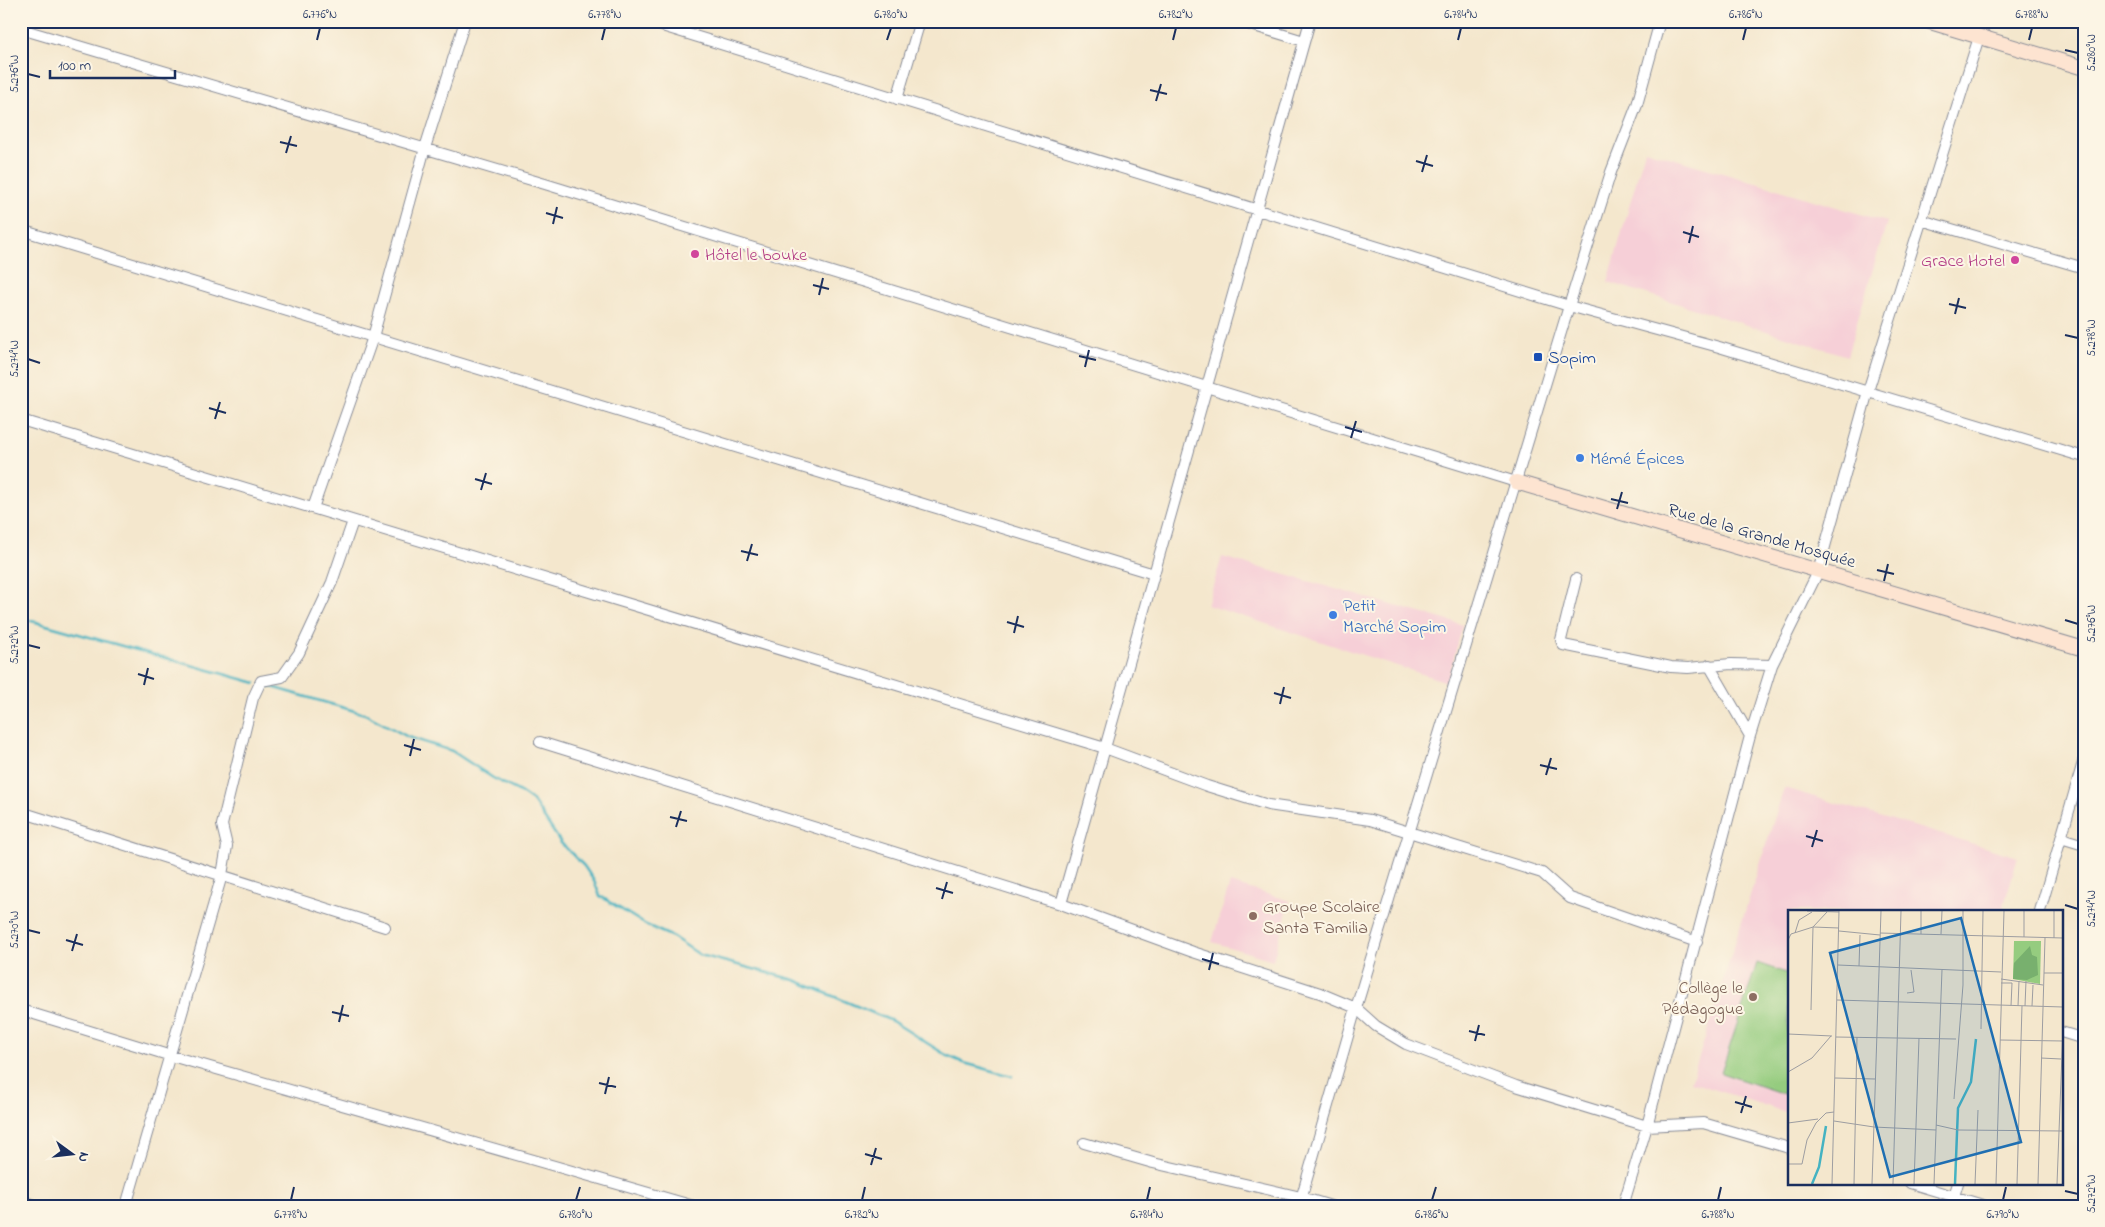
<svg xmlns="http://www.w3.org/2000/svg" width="2105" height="1227" viewBox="0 0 2105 1227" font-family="'Indie Flower',sans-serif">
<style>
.built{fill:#f6cfd7}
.green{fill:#95cc7f;stroke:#587e6e}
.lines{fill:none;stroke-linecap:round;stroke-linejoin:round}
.stream{stroke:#45b3c2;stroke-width:2.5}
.street-casing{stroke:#888b96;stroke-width:12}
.secondary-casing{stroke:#888b96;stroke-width:16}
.street{stroke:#fff;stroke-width:10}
.secondary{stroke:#fde4d1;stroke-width:14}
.ticks{fill:none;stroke:#1b2f5e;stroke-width:2}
.hotel-dot{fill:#d1479c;stroke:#fcf5e5;stroke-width:2}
.transit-dot{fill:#1a4fb4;stroke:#fcf5e5;stroke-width:2}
.shop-dot{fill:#3f7fe0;stroke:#fcf5e5;stroke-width:2}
.education-dot{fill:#8d6e63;stroke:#fcf5e5;stroke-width:2}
.labels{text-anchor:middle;stroke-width:4;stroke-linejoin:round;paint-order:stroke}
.hotel-label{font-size:18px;fill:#b23c85;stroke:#fcf5e5;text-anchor:start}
.transit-label{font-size:18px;fill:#164399;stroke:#fcf5e5;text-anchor:start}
.shop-label{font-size:18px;fill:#366cbe;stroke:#fcf5e5;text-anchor:start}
.street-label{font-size:18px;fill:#1b2f5e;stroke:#fcf5e5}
.education-label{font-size:18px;fill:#785e54;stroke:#fcf5e5;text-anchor:start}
.inset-river{fill:none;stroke:#45b3c2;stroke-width:2.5}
.inset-road{fill:none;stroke:#9d9da1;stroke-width:1}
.view{fill:#1f6fb2;fill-opacity:0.15;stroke:#1f6fb2;stroke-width:2.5}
.inset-edge{fill:none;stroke:#1b2f5e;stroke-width:2.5}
.neatline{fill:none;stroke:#1b2f5e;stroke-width:2}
.ticks-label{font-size:12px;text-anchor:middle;fill:#1b2f5e}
</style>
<rect width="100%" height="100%" fill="#fcf5e5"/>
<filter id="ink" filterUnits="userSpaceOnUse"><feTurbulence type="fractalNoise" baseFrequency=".02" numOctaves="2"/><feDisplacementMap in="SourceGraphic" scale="10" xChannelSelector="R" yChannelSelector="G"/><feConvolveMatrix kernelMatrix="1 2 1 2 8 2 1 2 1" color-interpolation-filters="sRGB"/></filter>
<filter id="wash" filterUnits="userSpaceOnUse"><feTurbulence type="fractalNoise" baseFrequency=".0096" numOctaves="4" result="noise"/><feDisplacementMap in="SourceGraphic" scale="20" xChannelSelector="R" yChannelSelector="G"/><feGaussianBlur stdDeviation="1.12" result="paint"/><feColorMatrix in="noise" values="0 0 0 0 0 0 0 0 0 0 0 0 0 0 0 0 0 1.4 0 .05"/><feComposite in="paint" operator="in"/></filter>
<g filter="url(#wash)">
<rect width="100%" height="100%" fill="#f4e7cd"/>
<path class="built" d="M1645 150 1887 222 1847 356 1608 282Z
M1222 557 1463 625 1447 682 1207 605Z
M1784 788 2018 857 2002 911H1789V1113L1691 1082Z
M1230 883 1290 901 1273 960 1212 942Z"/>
<path class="green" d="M1757 963 1789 974 1787 1095 1721 1073Z"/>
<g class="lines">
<path class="stream" d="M21 618 256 683
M262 684 365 714 408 737 452 751 493 778 520 792 533 801 561 843 584 866 594 881 600 896 646 925 673 937 700 955 795 980 892 1021 946 1055 964 1063 1012 1076"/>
</g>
</g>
<g filter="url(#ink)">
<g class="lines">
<defs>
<path id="street" d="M646 21 1569 306 1719 347 2084 457
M1238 21 1304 41
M21 29 545 184 1516 482
M897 99 920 21
M1921 220 2084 268
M21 230 1154 574
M21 420 1105 748 1207 786 1268 805 1370 820 1542 873 1570 898 1697 942
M313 508 373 337 425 148 465 21
M1576 579 1561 640 1563 645 1671 667 1688 668 1731 664 1772 665
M1709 665 1750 736
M540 742 1061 904 1193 952 1320 993 1356 1008 1376 1026 1406 1044 1516 1086 1647 1126 1703 1123 1789 1148
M21 812 385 927
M2061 838 2084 845
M1061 904 1310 21
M2040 911 2084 759
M21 1010 168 1055 694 1206
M2061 1032 2084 1039
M1084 1143 1153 1163 1301 1197 1331 1206
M1910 1183 1986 1206
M21 1201 39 1206
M126 1206 222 875 227 846 222 825 253 698 261 681 282 677 299 653 332 582 353 521
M1299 1206 1356 1008 1569 306 1611 172 1637 105 1660 21
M1623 1206 1647 1126 1750 736 1772 665 1818 572 1868 391 1979 37
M1951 1206 1958 1183"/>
<path id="secondary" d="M1927 21 2084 68
M1516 482 2084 649"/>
</defs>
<use href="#street" class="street-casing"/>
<use href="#secondary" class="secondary-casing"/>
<use href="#street" class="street"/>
<use href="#secondary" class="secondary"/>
</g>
</g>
<path class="ticks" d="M317 40 320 28M602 40 605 28M887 40 891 28M1173 40 1176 28M1458 40 1461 28M1743 40 1746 28M2029 40 2032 28M2065 50 2078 53M28 74 40 77M1150 90 1167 94M1156 101 1161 84M280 142 297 146M286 153 291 136M1416 161 1433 166M1422 172 1427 155M546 213 563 218M553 224 557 207M1683 232 1699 237M1689 243 1693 226M813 285 829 289M819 295 823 278M1949 304 1966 308M1955 314 1959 298M2065 335 2078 338M1079 356 1096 360M28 359 40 363M1085 367 1089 350M209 408 226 413M215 419 220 402M1345 427 1362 432M1351 438 1356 421M475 479 492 484M481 490 486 473M1611 499 1628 503M1617 509 1622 492M741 551 758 555M747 561 752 544M1877 570 1894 574M1884 581 1888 564M2065 620 2078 624M1007 622 1024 627M1014 633 1018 616M28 645 40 648M138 674 154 679M144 685 148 668M1274 693 1291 698M1280 704 1284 687M404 745 421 750M410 756 414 739M1540 765 1557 769M1546 775 1551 758M670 817 687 821M676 827 681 811M1806 836 1823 841M1812 847 1817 830M936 888 953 893M942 899 947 882M2065 905 2078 909M28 930 40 933M66 940 83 945M72 951 77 934M1202 959 1219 964M1209 970 1213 953M332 1012 349 1016M339 1022 343 1005M1469 1031 1485 1035M1475 1041 1479 1025M599 1083 616 1087M605 1094 609 1077M1735 1102 1752 1107M1741 1113 1746 1096M865 1154 882 1159M871 1165 876 1148M2065 1191 2078 1194M291 1200 294 1187M576 1200 580 1187M862 1200 865 1187M1147 1200 1150 1187M1432 1200 1436 1187M1718 1200 1721 1187M2003 1200 2006 1187"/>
<g class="hotel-dot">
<circle cx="695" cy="254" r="5"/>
<circle cx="2015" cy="260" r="5"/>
</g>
<rect class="transit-dot" x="1533" y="352" width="10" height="10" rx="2.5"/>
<g class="shop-dot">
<circle cx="1580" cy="458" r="5"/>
<circle cx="1333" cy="615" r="5"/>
</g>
<g class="education-dot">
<circle cx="1253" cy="916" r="5"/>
<circle cx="1753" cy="997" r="5"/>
</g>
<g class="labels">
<g class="hotel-label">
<text x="705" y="260">Hôtel le bouke</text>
<text x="2005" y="266" text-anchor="end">Grace Hotel</text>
</g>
<g class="transit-label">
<text x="1548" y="363">Sopim</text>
</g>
<g class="shop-label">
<text x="1590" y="464">Mémé Épices</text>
<text x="1343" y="611">Petit<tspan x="1343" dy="21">Marché Sopim</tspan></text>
</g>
<g class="street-label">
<text transform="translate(1762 535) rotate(16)" y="6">Rue de la Grande Mosquée</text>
</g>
<g class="education-label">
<text x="1263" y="912">Groupe Scolaire<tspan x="1263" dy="21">Santa Familia</tspan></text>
<text x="1743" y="993" text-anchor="end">Collège le<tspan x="1743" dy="21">Pédagogue</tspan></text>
</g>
</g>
<g transform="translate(1788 910)">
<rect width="275" height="275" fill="#f4e7cd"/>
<path d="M226 31H253L252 74 225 69Z" fill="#95cc7f"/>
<path d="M242 36 244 45 249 47 250 65 239 70 225 69 226 53Z" fill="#78b06e"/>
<path class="inset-river" d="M24 274 31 257 38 216M167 274 170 198 183 172 188 129"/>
<path class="inset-road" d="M19 1 51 2M51 21 92 25M7 23 11 10 24 2M92 23 275 28M133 24V1M153 24 154 1M236 27V1M266 28V1M0 30 3 24 25 17 39 2M50 55 213 62M71 56 72 25M256 63H275M213 69 255 75M213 73H224L223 96M119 83 126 82 123 60M49 90 275 97M230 96 231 71M237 96 238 71M244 96 245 75M23 100 25 17 51 18M193 119 195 1M0 124 44 126M48 127 168 129M212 130 275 131M253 148 273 149M0 162 24 148 43 126M47 168 87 169M166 189 175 75V1M46 211 86 217 148 220M0 213 30 209M148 215 170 220 275 221M0 254H14L19 230 28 213 38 203 46 202M44 274 51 1M66 274 69 127M84 274 93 1M105 274 113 1M126 274 131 128M146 274 154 60M187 274 190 200M208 274 216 1M229 274 234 96M250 274 257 28M269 274 275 117"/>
<path class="view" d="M173 8 233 232 102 267 42 43Z"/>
<rect width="275" height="275" class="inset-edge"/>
</g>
<rect width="2105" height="1227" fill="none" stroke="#fcf5e5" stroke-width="55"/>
<g transform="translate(72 1154) rotate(105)" stroke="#fcf5e5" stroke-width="4" paint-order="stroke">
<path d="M0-4L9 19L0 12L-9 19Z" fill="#1b2f5e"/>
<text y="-8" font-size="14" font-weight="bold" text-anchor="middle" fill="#1b2f5e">N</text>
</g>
<path d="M50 70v8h125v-8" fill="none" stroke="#1b2f5e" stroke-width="2.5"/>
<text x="58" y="70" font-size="15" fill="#1b2f5e" stroke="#fcf5e5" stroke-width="4" paint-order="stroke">100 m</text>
<rect x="28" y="28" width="2050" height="1172" class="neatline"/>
<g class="ticks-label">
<text x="320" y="18">6.776°N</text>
<text x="605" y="18">6.778°N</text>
<text x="891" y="18">6.780°N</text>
<text x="1176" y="18">6.782°N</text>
<text x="1461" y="18">6.784°N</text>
<text x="1746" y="18">6.786°N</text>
<text x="2032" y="18">6.788°N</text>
<text transform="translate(2091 53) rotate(-90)" y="4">5.280°W</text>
<text transform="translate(14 74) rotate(-90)" y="4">5.276°W</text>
<text transform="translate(2091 338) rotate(-90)" y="4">5.278°W</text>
<text transform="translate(14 359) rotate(-90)" y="4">5.274°W</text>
<text transform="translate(2091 624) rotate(-90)" y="4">5.276°W</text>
<text transform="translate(14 645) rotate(-90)" y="4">5.272°W</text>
<text transform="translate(2091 909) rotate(-90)" y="4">5.274°W</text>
<text transform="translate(14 930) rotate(-90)" y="4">5.270°W</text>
<text transform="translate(2091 1194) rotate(-90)" y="4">5.272°W</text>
<text x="291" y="1218">6.778°N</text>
<text x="576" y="1218">6.780°N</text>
<text x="862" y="1218">6.782°N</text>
<text x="1147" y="1218">6.784°N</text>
<text x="1432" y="1218">6.786°N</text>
<text x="1718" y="1218">6.788°N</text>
<text x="2003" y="1218">6.790°N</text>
</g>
</svg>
